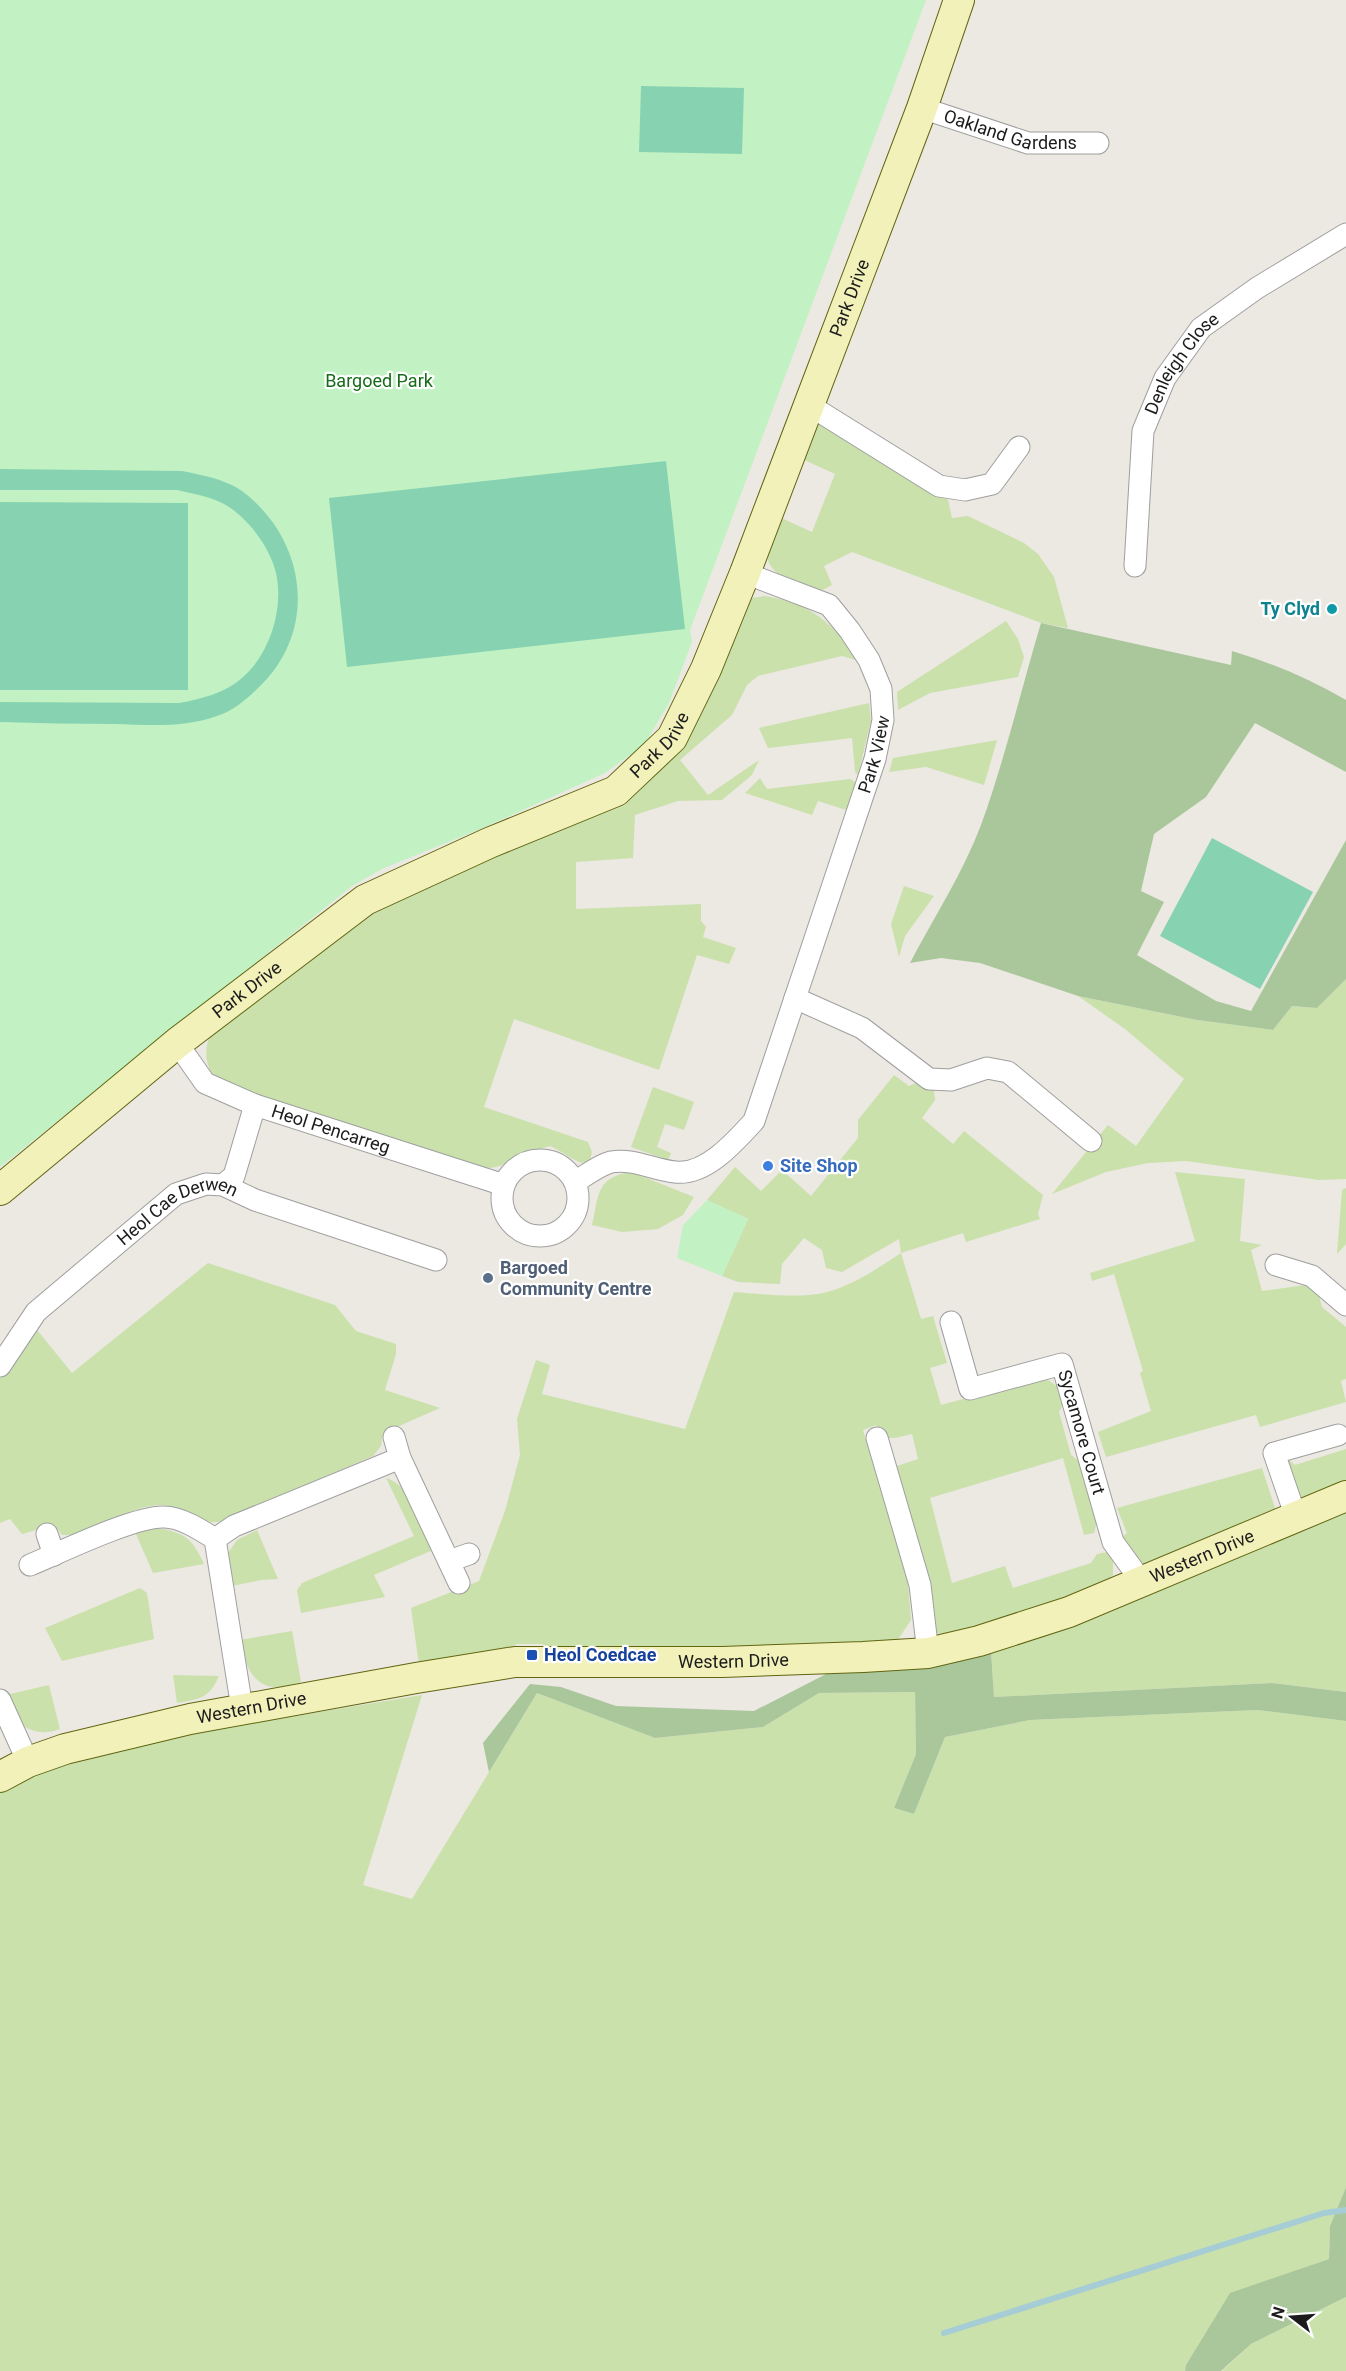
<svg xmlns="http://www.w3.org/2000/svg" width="1346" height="2371" viewBox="0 0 1346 2371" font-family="Roboto,sans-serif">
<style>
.grass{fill:#cae1ac}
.forest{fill:#aac79b}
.park{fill:#c2f2c3}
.pitch{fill:#87d3b1}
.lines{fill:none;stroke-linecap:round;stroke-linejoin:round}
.stream{stroke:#a6cdd5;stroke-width:6}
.street-casing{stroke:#9f9f9f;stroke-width:23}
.secondary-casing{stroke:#616510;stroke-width:32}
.street{stroke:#fff;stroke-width:21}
.secondary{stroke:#f2f1ba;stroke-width:30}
.culture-dot{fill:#0f9aa8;stroke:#fff;stroke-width:2}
.shop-dot{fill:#3f7fe0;stroke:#fff;stroke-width:2}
.service-dot{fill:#5c6f8a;stroke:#fff;stroke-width:2}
.transit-dot{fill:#1a4fb4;stroke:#fff;stroke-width:2}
.labels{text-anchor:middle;stroke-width:4.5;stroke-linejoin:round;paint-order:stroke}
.street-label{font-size:18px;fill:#1b1b1b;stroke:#fff}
.park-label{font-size:18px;fill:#166c18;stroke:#fff}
.culture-label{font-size:18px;font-weight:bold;fill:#0d838f;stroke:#fff;text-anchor:end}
.shop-label{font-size:18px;font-weight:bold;fill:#366cbe;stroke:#fff;text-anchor:start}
.service-label{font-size:18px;font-weight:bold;fill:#4e5e75;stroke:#fff;text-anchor:start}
.transit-label{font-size:18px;font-weight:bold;fill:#164399;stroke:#fff;text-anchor:start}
</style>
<rect width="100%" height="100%" fill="#ece8e2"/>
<path class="grass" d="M820 418 948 500 952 518 968 516 1024 543 1038 554 1054 577 1068 628 1041 623 852 552 824 566 832 585 819 592C799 584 764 577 767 549 768 538 774 526 777 516L812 532 835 474 802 459Z
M765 596C813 604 832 623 859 661L842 656 758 676 747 685 732 715 680 760 708 795 759 760 752 775 722 800 678 801 635 815 633 858 576 862V909L701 904V921L706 927 703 937 736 948 729 964 697 955 659 1070 514 1019 484 1107 588 1142 592 1152 590 1160 582 1163C570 1159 562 1151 550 1146 524 1153 510 1167 483 1169L216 1080C204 1064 204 1049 211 1032L349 920 620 799 738 615 752 598Z
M1006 621 1018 639 1024 657 1018 677 930 693 898 710 897 692Z
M869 703 871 721 858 775 855 772 852 738 768 748 759 728Z
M997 740 984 785 926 767 889 772 893 758Z
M760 778 767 789 850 779 857 783 846 810 818 801 812 815 745 793Z
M904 886 934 896 905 936 899 957 891 924Z
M1346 979V1179L1319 1180 1186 1161 1148 1163 1106 1172 1052 1194 1108 1125 1136 1146 1184 1079 1125 1029 1078 996 1197 1020 1273 1030 1292 1006 1317 1008Z
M894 1075 909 1086 918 1082 934 1091 935 1100 922 1118 953 1144 964 1131 1043 1195 1038 1214 1040 1219 966 1242 963 1233 901 1253 921 1319 933 1316 947 1363 930 1368 941 1405 1044 1377 1061 1389 1065 1401 1059 1412 1071 1455 1083 1464 1097 1522 1094 1533 1084 1535 1063 1458 930 1498 952 1583 1005 1566 1013 1588 1091 1563 1097 1554 1107 1552 1113 1559V1575L1102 1585 956 1637 936 1633 894 1467 918 1459 912 1434 895 1438H884L876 1425 863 1430 908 1583 911 1620 895 1644 561 1652 542 1644H517L502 1653 419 1665 411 1608 479 1581 505 1511 520 1455 517 1419 536 1360 550 1365 542 1394 685 1429 734 1292C760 1294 802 1299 827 1292 854 1285 878 1268 901 1253L899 1239 842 1272 826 1268 822 1250 804 1238 782 1264 780 1284 738 1282 722 1276 748 1219 707 1200 735 1167 761 1191 782 1170 811 1196 858 1138V1120Z
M653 1087 694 1102 684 1130 665 1124 657 1147 671 1153 668 1160 631 1147Z
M631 1172 694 1197 683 1215 658 1229 622 1232 592 1225C599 1195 596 1177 631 1172Z
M1175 1172 1245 1179 1240 1241 1262 1245 1251 1250 1262 1291 1306 1285 1318 1292 1322 1307 1346 1327V1379L1341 1381 1346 1402 1260 1427 1256 1415 1106 1457 1098 1432 1151 1411 1140 1373 1143 1371 1114 1274 1092 1281 1090 1273 1195 1241Z
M1346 1188V1244L1337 1254 1342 1190Z
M208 1263 335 1305 356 1331 396 1344V1354L385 1390 440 1408 383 1433 381 1446 373 1456 219 1522C213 1522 206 1523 201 1520 185 1514 177 1504 158 1505 124 1507 97 1537 62 1535L54 1525 22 1534 10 1519 0 1523V1377L33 1325 72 1373Z
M1346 1449V1483L1309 1498 1299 1499 1283 1462 1289 1460 1295 1465Z
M1262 1468 1275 1508 1270 1516 1171 1556 1143 1564 1129 1558 1121 1538 1127 1533 1117 1508Z
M386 1478C414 1487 422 1525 433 1550L374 1575 385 1597 301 1613 297 1590 302 1583 414 1536Z
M1346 1507V1692L1272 1683 994 1697 991 1651Z
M151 1527C182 1532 191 1535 204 1564L153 1573 135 1532Z
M257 1530 278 1579 261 1580 232 1586 226 1556 237 1540Z
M140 1588 147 1593 154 1639 62 1661 45 1628Z
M292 1631 301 1682C293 1684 281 1688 273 1687 250 1684 244 1659 240 1640Z
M173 1675 219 1676C209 1699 199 1699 177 1703Z
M49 1685 60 1729C40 1736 32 1731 14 1721L6 1695Z
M915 1692 916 1754 894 1808 914 1814 945 1737 1030 1720 1257 1710 1346 1721V2187L1330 2226 1329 2259 1230 2294 1186 2365 1185 2371H0V1789L107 1747 422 1695 363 1885 412 1899 537 1693 655 1738 763 1727 819 1693Z
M1346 2297V2371H1222L1251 2344Z"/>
<path class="forest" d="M1041 623 1231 665 1232 651C1272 663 1310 679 1346 700V772L1255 723 1206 797 1154 834 1141 891 1164 902 1137 955 1216 1001 1251 1011 1346 840V979L1317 1008 1292 1006 1273 1030 1197 1020 1078 996 980 963 941 958 910 963C934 917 963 873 981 825 1005 759 1021 690 1041 623Z
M991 1651 994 1697 1272 1683 1346 1692V1721L1257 1710 1030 1720 945 1737 914 1814 894 1808 916 1754 915 1692 819 1693 763 1727 655 1738 537 1693 489 1772 483 1743 530 1684 561 1687 616 1706 754 1711 830 1672Z
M1346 2187V2297L1251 2344 1221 2371H1185L1186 2365 1230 2293 1329 2259 1330 2226Z"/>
<path class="park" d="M0 0H926L690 630 692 642 669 703 644 745 605 773 485 827 382 869 352 886 0 1167Z
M707 1200 748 1219 722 1276 677 1258 683 1225Z"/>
<path class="pitch" d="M641 86 744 88 742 154 639 152Z
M666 461 685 629 347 667 329 498Z
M0 469 182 471C202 475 225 479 242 491 307 540 319 631 258 688 247 699 233 711 217 716 184 728 149 725 114 724 76 724 38 723 0 722V702L179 703C201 699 225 693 242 678 270 654 284 609 276 573 270 548 250 521 229 507 214 497 194 494 177 490H0Z
M0 502 188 503V690H0Z
M1212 838 1313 892 1260 989 1160 936Z"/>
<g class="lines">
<path class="stream" d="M944 2333 1324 2213 1346 2210"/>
<defs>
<g id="street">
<path id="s1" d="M922 108 1028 143H1098"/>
<path d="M809 405 939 486 965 490 992 484 1019 447"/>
<path id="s2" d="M1135 566 1143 431 1165 378 1201 328 1257 288 1346 234"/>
<path d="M795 998 862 1028 929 1079 951 1080 987 1068 1008 1072 1091 1141"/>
<path id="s3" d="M177 1043 205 1083 255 1105 504 1185"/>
<circle cx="540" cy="1198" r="38"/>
<path id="s4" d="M575 1182C585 1176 599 1165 611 1162 634 1158 653 1170 675 1172 705 1176 735 1142 754 1121L875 759 883 720 881 689 869 660 850 631 829 605 745 573"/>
<path d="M223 1185 234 1176 255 1105"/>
<path d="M1276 1265 1312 1276 1346 1305"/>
<path id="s5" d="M951 1322 970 1389 1062 1364 1113 1542 1142 1582"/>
<path id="s6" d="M0 1366 36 1312 176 1194 206 1184 223 1185 255 1200 436 1260"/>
<path d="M394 1437 400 1458 459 1583"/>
<path d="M877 1438 920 1585 928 1653"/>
<path d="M1296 1517 1274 1453 1338 1435"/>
<path d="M47 1534 54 1555"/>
<path d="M215 1539 242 1708"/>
<path d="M449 1561 469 1554"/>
<path d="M30 1565C61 1552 135 1516 164 1517 181 1517 201 1530 215 1539L234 1526 400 1458"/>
<path d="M0 1700 28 1762"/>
</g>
<g id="secondary">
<path id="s7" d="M0 1190 177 1043 365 900 489 843 616 791 672 738 706 669 745 573 922 108 959 0"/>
<path id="s8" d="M0 1777 28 1762 65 1749 190 1719 416 1678 515 1662H722L863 1657 928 1653 979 1641 1069 1612 1346 1496"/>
</g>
</defs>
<use href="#street" class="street-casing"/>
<use href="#secondary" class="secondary-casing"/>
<use href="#street" class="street"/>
<use href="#secondary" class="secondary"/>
</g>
<circle class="culture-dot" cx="1332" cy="609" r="6"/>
<circle class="shop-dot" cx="768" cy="1166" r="6"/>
<circle class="service-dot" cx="488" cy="1278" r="6"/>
<rect class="transit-dot" x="526" y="1649" width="12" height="12" rx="3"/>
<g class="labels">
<g class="street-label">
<text dy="6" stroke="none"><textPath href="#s1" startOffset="92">Oakland Gardens</textPath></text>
<text dy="6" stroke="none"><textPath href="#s7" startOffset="1292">Park Drive</textPath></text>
<text dy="6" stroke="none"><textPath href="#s2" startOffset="214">Denleigh Close</textPath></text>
<text dy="6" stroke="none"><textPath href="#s7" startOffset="804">Park Drive</textPath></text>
<text dy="6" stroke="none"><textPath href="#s4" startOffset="590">Park View</textPath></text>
<text dy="6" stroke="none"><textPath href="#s7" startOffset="318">Park Drive</textPath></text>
<text dy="6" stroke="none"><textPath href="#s3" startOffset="183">Heol Pencarreg</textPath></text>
<text dy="6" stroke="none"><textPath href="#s6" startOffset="243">Heol Cae Derwen</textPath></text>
<text dy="6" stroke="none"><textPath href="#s5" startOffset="236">Sycamore Court</textPath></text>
<text dy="6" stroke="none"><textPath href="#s8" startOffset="1234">Western Drive</textPath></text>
<text dy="6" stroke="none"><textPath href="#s8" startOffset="748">Western Drive</textPath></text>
<text dy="6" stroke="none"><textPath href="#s8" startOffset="262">Western Drive</textPath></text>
</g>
<g class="park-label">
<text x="379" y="387">Bargoed Park</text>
</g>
<g class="culture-label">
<text x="1320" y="615">Ty Clyd</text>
</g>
<g class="shop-label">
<text x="780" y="1172">Site Shop</text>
</g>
<g class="service-label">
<text x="500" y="1274">Bargoed<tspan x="500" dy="21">Community Centre</tspan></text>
</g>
<g class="transit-label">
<text x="544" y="1661">Heol Coedcae</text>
</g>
</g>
<g transform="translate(1292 2317) rotate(287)" stroke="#ffffff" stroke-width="4.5" paint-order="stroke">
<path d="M0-4.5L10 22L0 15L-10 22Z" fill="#1b1b1b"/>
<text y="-9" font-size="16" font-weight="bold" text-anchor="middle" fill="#1b1b1b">N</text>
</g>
</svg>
